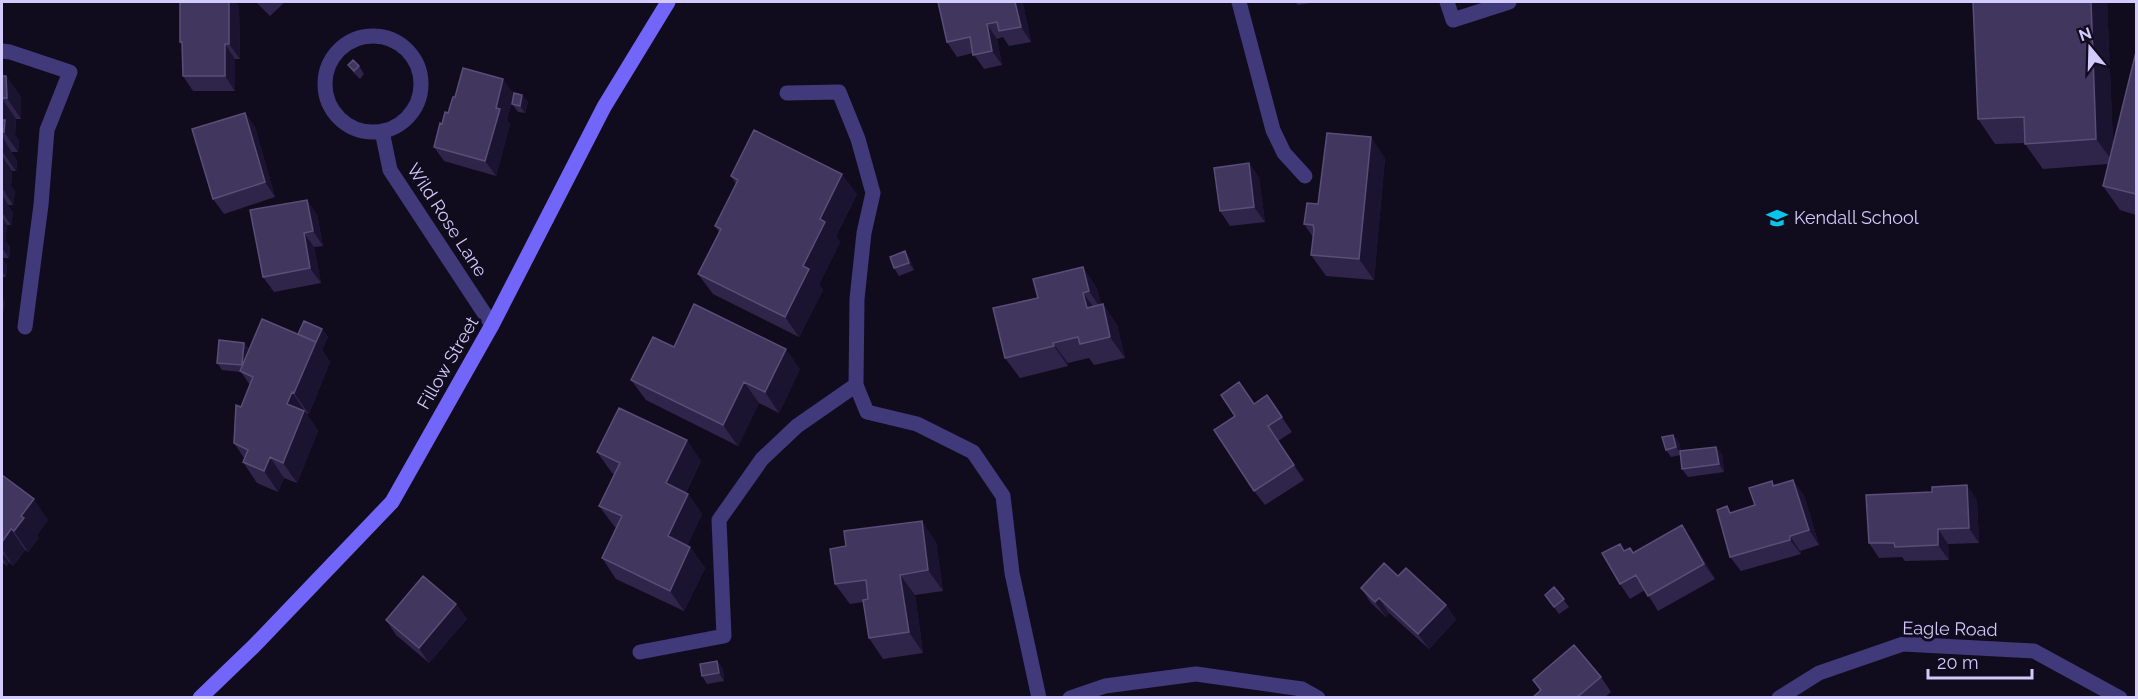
<svg xmlns="http://www.w3.org/2000/svg" width="2138" height="699" viewBox="0 0 2138 699" font-family="Raleway,sans-serif">
<style>
.lines{fill:none;stroke-linecap:round;stroke-linejoin:round}
.lane{stroke:#40397a;stroke-width:15}
.street{stroke:#40397a;stroke-width:15}
.secondary{stroke:#7265f9;stroke-width:15}
.wall{fill:#2f254a}
.shaded-wall{fill:#1b1430}
.building{fill:#41375e;stroke:#584e77;stroke-width:1.5}
.labels{text-anchor:middle;stroke-width:6;stroke-linejoin:round;paint-order:stroke}
.poi-label{font-size:18px;fill:#d3cafd;stroke:#100c1d;text-anchor:start}
.street-label{font-size:18px;fill:#d3cafd;stroke:#100c1d}
</style>
<rect width="100%" height="100%" fill="#100c1d"/>
<g class="lines">
<path class="lane" d="M1239 2 1273 130 1284 153 1305 176
M1447 2 1453 20 1509 2
M2 51 10 52 70 72 47 130 41 205 25 327
M787 93 839 92 858 139 873 193 864 233 857 299 856 385 867 412 917 424 973 452 1003 496 1012 573 1039 698
M640 652 724 636 719 520 762 459 797 426 856 385"/>
<path class="street" d="M325 84a48 48 0 1 1 96 0a48 48 0 1 1-96 0Z
M382 131 390 170 492 325
M1070 698 1105 686 1196 674 1302 689 1318 698
M1779 698 1819 673 1903 644 2034 651 2120 698"/>
<path class="secondary" d="M200 698 254 646 392 502 492 325 604 107 668 2"/>
</g>
<path class="wall" d="M180 2H235L239 7 240 59H235V91H193L183 76 182 45 180 42Z
M256 2H285L270 16Z
M938 2H1021L1023 4 1031 42 1009 46 1003 37 997 39 1002 65 984 69 973 53 957 57 947 42Z
M1295 2H1317L1298 5Z
M2107 2 2113 144 2136 52V215L2120 210 2103 186 2108 164 2043 169 2025 144V143L1995 144 1978 119Z
M348 65 359 66 364 74 360 79 354 73Z
M2 76H6L21 97V119H16L15 135 19 141 18 152H12V153L17 161 16 171H12L11 186 15 192 13 205H8V206L13 213 11 225H7L5 241 10 247 9 258H3V260L7 266 6 277H3L2 289Z
M514 94 507 120 510 124 496 176 444 161 434 147 442 124 448 113 455 97Z
M522 95 528 102 525 113 518 112 512 104Z
M245 113 255 127 275 197 224 214 213 199Z
M1385 158 1374 280 1326 276 1311 255 1313 237 1304 224Z
M1249 163 1259 178 1265 222 1230 226 1220 211Z
M731 176 857 194 836 236 840 242 819 284 823 290 799 337 713 294 698 274 719 232 715 226 736 184Z
M317 214 323 246 314 247 321 283 274 292 263 277Z
M905 251 910 259 914 270 899 276 894 268Z
M1097 288 1101 305 1103 304 1117 325 1125 358 1094 365 1089 358 1068 363V366L1020 378 1005 358 993 308Z
M322 329 328 337 322 350 330 362 309 414 306 413 318 431 297 483 284 478 278 492 257 483 243 462 244 458 234 443 241 407 250 385 241 372 222 370 217 363 244 343 249 349 298 334Z
M674 347 800 369 779 413 759 403 738 446 646 400 631 380Z
M1254 404 1277 410 1292 432 1278 441 1304 480 1265 505 1254 491Z
M1673 435 1679 443 1681 451 1722 454 1724 472 1688 477 1682 469 1680 455 1671 457 1666 450Z
M597 452 701 461 686 492 688 494 702 514 687 546 690 547 705 568 684 611 616 579 602 558 616 528 614 526 599 506 614 474 612 473Z
M2 475 48 520 37 535 39 538 28 552 25 550 13 566 9 562 7 566 2 562Z
M1772 481 1775 486 1804 495 1819 545 1800 551 1801 554 1741 571 1730 557 1755 505Z
M1977 500 1979 543 1948 544 1949 560 1905 561 1902 557 1879 558 1869 543Z
M1692 540 1715 579 1658 611 1645 590 1630 599 1620 584 1625 551 1630 548 1633 552Z
M936 542 943 591 915 595 923 653 883 659 869 638 863 602 850 604 835 584Z
M1398 576 1446 605 1456 620 1429 649 1389 613 1386 617 1371 603 1361 588Z
M1554 587 1569 607 1559 614 1545 595Z
M456 604 467 619 429 663 396 635 386 620Z
M717 661 723 669 724 681 707 684 702 676Z
M1601 677 1611 692 1604 698H1532L1540 691 1533 680Z"/>
<path class="shaded-wall" d="M229 2H235L239 7 240 59 229 44Z
M1015 2H1021L1023 4 1031 42 1021 27Z
M2091 2H2107L2114 163 2096 139Z
M987 24 997 39 1002 65 992 51Z
M225 44 235 59V91L225 76Z
M6 76 21 97V119L7 98Z
M503 79 514 94 507 120 510 124 496 176 485 161 496 108Z
M522 95 528 102 525 113 520 106Z
M2 98 16 119 15 135 19 141 18 152 4 132 2 122Z
M245 113 255 127 275 197 265 182Z
M2 136 17 161 16 171 2 151Z
M1371 137 1385 158 1374 280 1359 259Z
M2 156 12 171 11 186 15 192 13 205 2 188Z
M1249 163 1259 178 1265 222 1254 207Z
M842 174 857 194 836 236 840 242 819 284 823 290 799 337 785 317 820 219Z
M2 195 13 213 11 225 2 212Z
M307 200 317 214 323 246 313 231Z
M2 217 7 225 5 241 10 247 9 258 2 248Z
M304 233 314 247 321 283 310 268Z
M905 251 910 259 914 270 909 263Z
M2 256 3 258V260L7 266 6 277 2 271Z
M1083 267 1097 288 1103 312 1089 291Z
M1083 293 1098 313 1087 308Z
M2 296 5 301 4 312 2 309Z
M1103 304 1117 325 1125 358 1110 337Z
M322 329 328 337 322 350 330 362 309 414 294 393 316 342Z
M244 343 250 350 242 365Z
M1053 343 1068 363V366L1054 346Z
M786 349 800 369 779 413 765 392Z
M744 382 759 403 738 446 723 425Z
M292 392 318 431 297 483 283 463 287 404Z
M1673 435 1679 443 1682 455 1676 447Z
M687 440 701 461 680 503 666 483Z
M1716 447 1722 454 1724 472 1719 464Z
M270 457 284 478 278 492 264 471Z
M1793 480 1804 495 1819 545 1809 530Z
M1967 485 1977 500 1979 543 1969 528Z
M688 494 702 514 682 557 668 536Z
M34 499 48 520 37 535 39 538 28 552 14 531 21 516Z
M922 521 936 542 943 591 928 570Z
M1682 525 1692 540 1715 579 1704 564Z
M11 529 25 550 13 566 2 549V542Z
M1938 529 1948 544 1949 560 1938 545Z
M1790 536 1800 551 1801 554 1790 540Z
M690 547 705 568 684 611 670 591Z
M2 552 9 562 7 566 2 558Z
M900 575 915 595 923 653 909 632Z
M1379 598 1389 613 1386 617 1375 602Z
M456 604 467 619 429 663 419 648Z
M1446 605 1456 620 1429 649 1418 634Z
M717 661 723 669 724 681 719 673Z"/>
<path class="building" d="M180 2H229V44H225V76H183L182 42H180Z
M938 2H1015L1021 27 999 31 997 22 987 24 992 51 973 55 970 37 947 42Z
M1973 2H2091L2096 139 2025 144 2024 117 1978 119Z
M2136 52V194L2103 186Z
M353 60 359 66 354 71 348 65Z
M463 68 503 79 496 108 500 109 485 161 434 147 440 123 442 124 445 112 448 113 453 97H455Z
M2 76H6L7 98H2V104Z
M514 93 522 95 520 106 512 104Z
M245 113 265 182 213 199 192 129Z
M2 120H5L4 132H2Z
M754 130 842 174 820 219 825 222 803 266 809 269 785 317 698 274 721 229 715 226 738 180 731 176Z
M1327 133 1371 137 1359 259 1311 255 1314 230 1313 225 1304 224 1307 203 1318 204Z
M1249 163 1254 207 1220 211 1214 168Z
M307 200 313 231 304 233 310 268 263 277 250 210Z
M905 251 909 263 894 268 890 257Z
M1083 267 1089 291 1083 293 1087 308 1103 304 1110 337 1080 344 1078 337 1053 343 1054 346 1005 358 993 308 1038 298 1033 279Z
M694 304 786 349 765 392 744 382 723 425 631 380 653 337 674 347Z
M262 319 316 342 294 393 292 392 287 404 304 411 283 463 270 457 264 471 243 462 248 450 234 443 236 405 241 407 253 377 240 371Z
M304 321 322 329 316 342 298 334Z
M219 340 244 343 242 365 217 363Z
M1239 382 1254 404 1267 395 1282 417 1268 426 1294 465 1254 491 1214 430 1235 416 1221 395Z
M619 408 687 440 666 483 688 494 668 536 690 547 670 591 602 558 622 516 599 506 620 463 597 452Z
M1673 435 1676 447 1666 450 1662 437Z
M1716 447 1719 464 1682 469 1680 451Z
M2 475 34 499 21 516 24 518 14 531 11 529 2 542Z
M1793 480 1809 530 1790 536V540L1730 557 1717 510 1727 506 1730 513 1755 505 1749 488 1772 481 1773 486Z
M1967 485 1969 528 1938 529V545L1895 547 1894 543H1869L1866 495 1932 492V487Z
M922 521 928 570 900 575 909 632 869 638 863 600 868 599 866 580 835 584 830 549 846 546 844 531Z
M1682 525 1704 564 1648 596 1636 575 1620 584 1602 553 1620 544 1624 551 1630 548 1633 553Z
M1384 563 1398 576 1406 568 1446 605 1418 634 1379 598 1375 602 1361 588Z
M423 576 456 604 419 648 386 620Z
M1554 587 1564 599 1554 607 1545 595Z
M1574 645 1601 677 1576 698H1532L1541 690 1533 680Z
M717 661 719 673 702 676 700 664Z"/>
<defs>
<symbol id="school-bare" viewBox="-9 -9 18 18"><path d="M0-5L7-2L0 1L-7-2ZM-4 1L0 2.5L4 1V4Q0 6-4 4Z" fill="#08c5eb" stroke="#100c1d" stroke-width="2.5" paint-order="stroke"/></symbol>
</defs>
<g fill-rule="evenodd">
<use href="#school-bare" x="1762" y="203" width="30" height="30"/>
</g>
<g class="labels">
<g class="poi-label">
<text x="1794" y="224">Kendall School</text>
</g>
<g class="street-label">
<text transform="translate(447 220) rotate(57)" y="6">Wild Rose Lane</text>
<text transform="translate(448 363) rotate(-60)" y="6">Fillow Street</text>
<text transform="translate(1950 629) rotate(1)" y="6">Eagle Road</text>
</g>
</g>
<rect width="2138" height="699" fill="none" stroke="#d3cafd" stroke-width="6"/>
<g transform="translate(2090 48) rotate(341)" stroke="#100c1d" stroke-width="4.5" paint-order="stroke">
<path d="M0-4.5L10 22L0 15L-10 22Z" fill="#d3cafd"/>
<text y="-9" font-size="16" font-weight="bold" text-anchor="middle" fill="#d3cafd">N</text>
</g>
<path d="M1928 669v9h104v-9" fill="none" stroke="#d3cafd" stroke-width="3"/>
<text x="1937" y="669" font-size="18" fill="#d3cafd" stroke="#100c1d" stroke-width="4.5" paint-order="stroke">20 m</text>
</svg>
